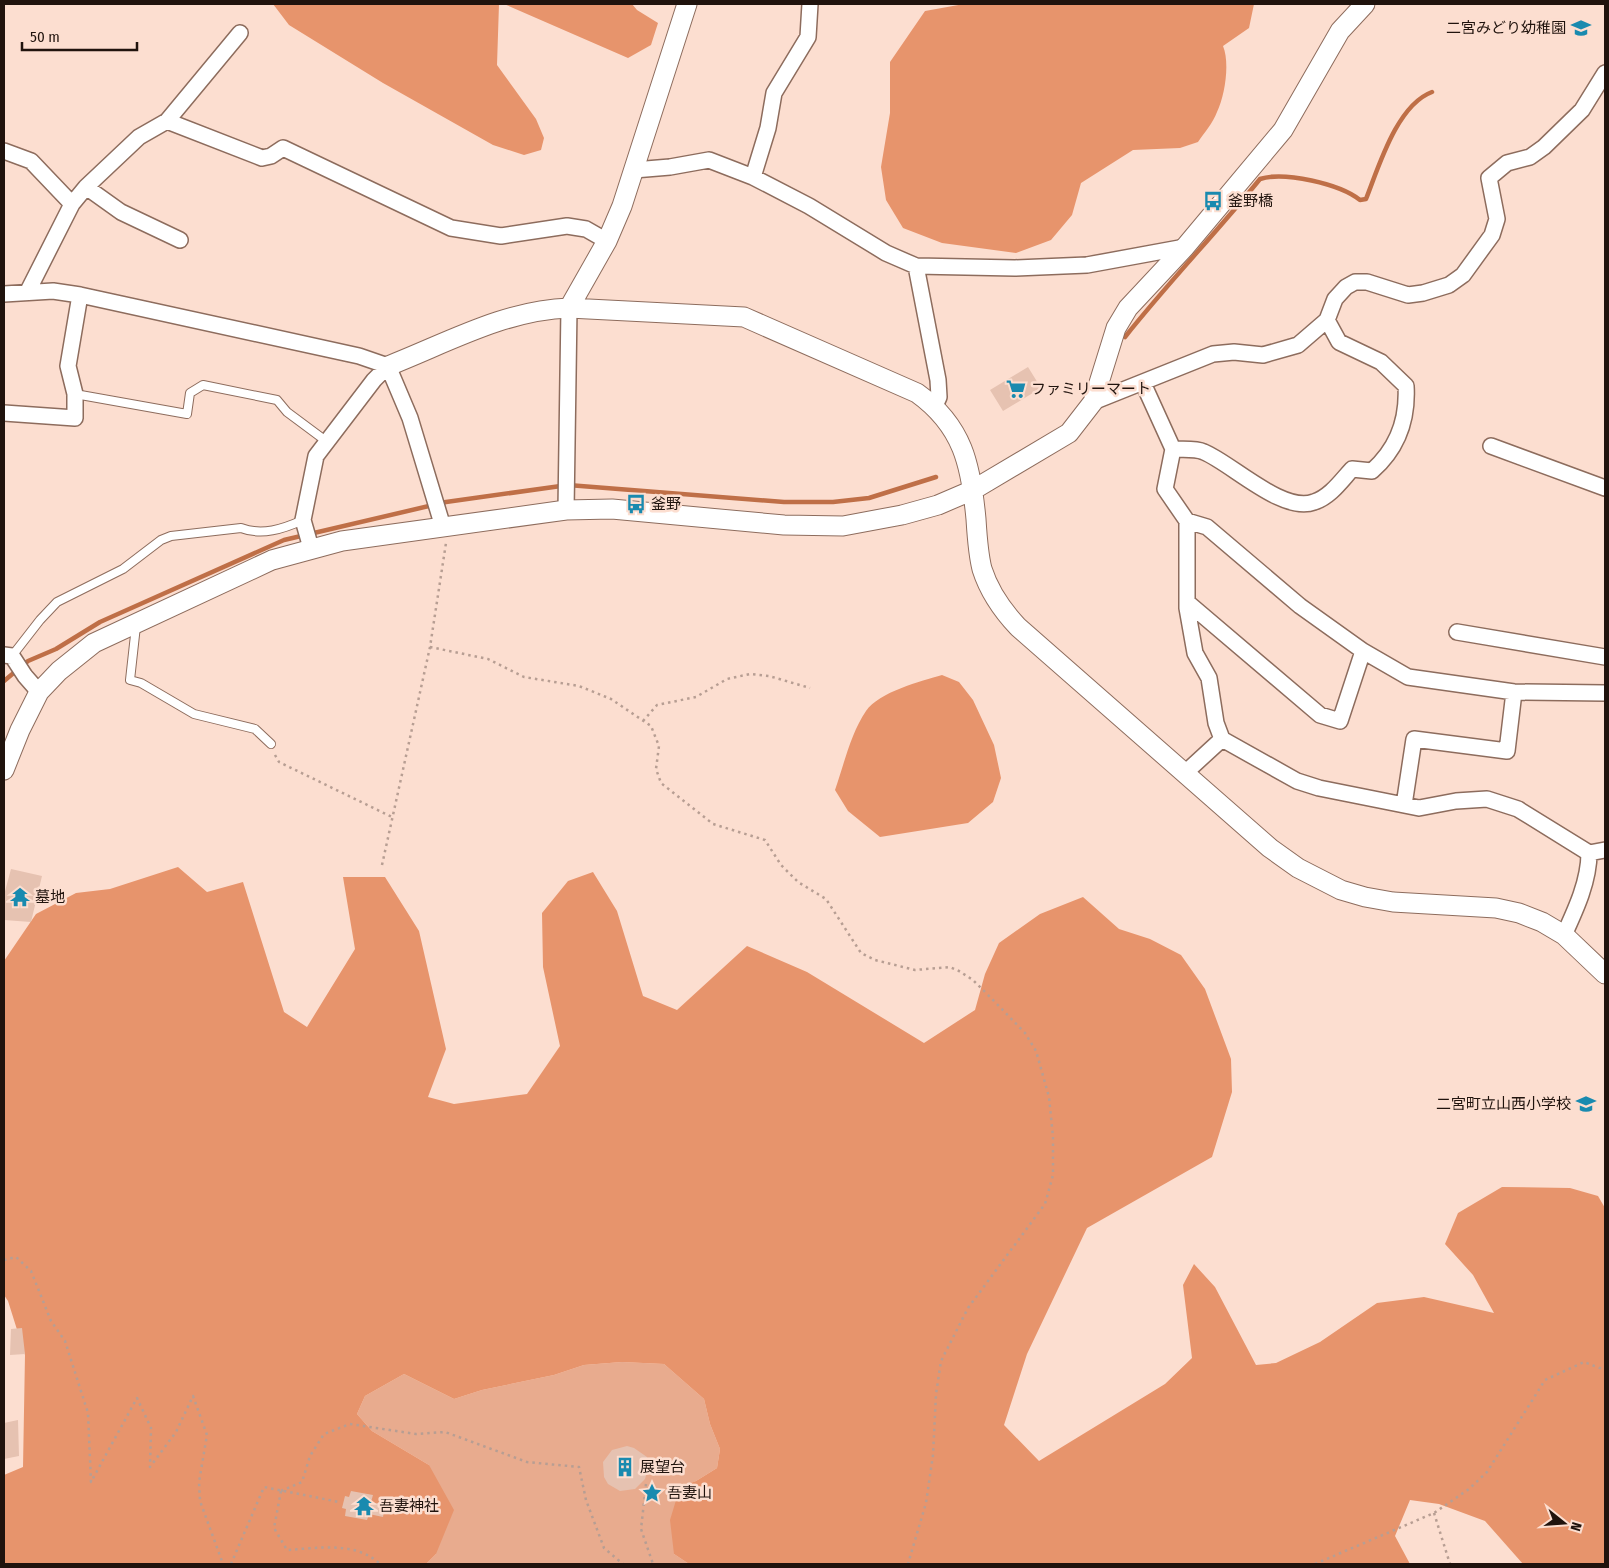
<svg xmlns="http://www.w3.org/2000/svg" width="1609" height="1568" viewBox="0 0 1609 1568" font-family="'Fira Sans Condensed','Noto Sans JP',sans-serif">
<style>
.green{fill:#e8ab8e}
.forest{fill:#e7946c}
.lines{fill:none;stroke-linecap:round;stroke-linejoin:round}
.stream{stroke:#bf6f47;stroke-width:4.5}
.building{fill:#e6c2b1}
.service-casing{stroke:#8d6c5d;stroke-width:10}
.minor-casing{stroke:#8d6c5d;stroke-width:18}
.tertiary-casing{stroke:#8d6c5d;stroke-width:21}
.path{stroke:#b79e93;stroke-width:2.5;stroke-dasharray:2.5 4;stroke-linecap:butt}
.service{stroke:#fff;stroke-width:8}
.minor{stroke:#fff;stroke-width:15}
.tertiary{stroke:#fff;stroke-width:19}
.labels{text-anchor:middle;stroke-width:5;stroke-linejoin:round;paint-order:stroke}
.poi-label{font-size:15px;fill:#20130d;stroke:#fcded0;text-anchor:start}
</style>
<rect width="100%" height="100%" fill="#fcded0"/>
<path class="green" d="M622 1362 664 1364 704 1399 710 1424 720 1449 717 1468 696 1481 680 1488 674 1554 689 1564H426L436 1554 429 1465 372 1431 357 1414 365 1396 404 1374 454 1399 482 1390 554 1375 584 1365Z"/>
<path class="forest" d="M273 4H499L497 65 536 119 544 138 541 150 524 155 493 145 383 83 289 25Z
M504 4H632L637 10 658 23 651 45 628 58Z
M964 4H1254L1249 28 1223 46C1230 63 1225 95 1217 112 1213 123 1204 133 1198 142L1180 148 1133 150 1081 183 1072 215 1051 240 1016 253 942 243 903 228 886 200 881 167 890 113V62L925 11Z
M942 675 959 682 973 700 994 745 1001 778 993 802 968 823 880 837 848 811 835 790C844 764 851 733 866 711 879 692 921 681 942 675Z
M178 867 207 892 243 882 284 1012 307 1027 355 949 343 877H385L419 931 446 1049 428 1097 454 1104 527 1094 560 1046 543 967 542 913 568 881 593 872 617 911 643 996 677 1010 747 946 807 972 924 1043 975 1010 985 974 999 943 1040 914 1083 897 1119 929 1150 939 1181 955 1205 989 1231 1059 1232 1092 1212 1157 1087 1228 1027 1354 1004 1425 1039 1461 1165 1384 1192 1358 1183 1285 1194 1264 1215 1287 1256 1365 1276 1363 1320 1342 1377 1303 1424 1297 1494 1313 1473 1275 1445 1244 1458 1213 1502 1187 1570 1188 1598 1196 1605 1208V1564H1523L1485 1521 1439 1504 1410 1500 1395 1536 1410 1564H689L674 1554 670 1520 680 1487 696 1481 717 1468 720 1449 710 1424 704 1399 664 1364 622 1362 584 1365 554 1375 482 1390 454 1399 404 1374 365 1396 357 1414 372 1431 429 1465 454 1510 436 1554 426 1564H4V1475L23 1467 25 1355 8 1301 4 1295V961L36 914 76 893 110 889Z"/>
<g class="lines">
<path class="stream" d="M1125 337C1168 283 1216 233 1260 179 1284 171 1340 184 1360 200L1366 199C1379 166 1397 105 1432 92
M4 681 28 661 56 649 100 622 284 540 446 502 568 485 784 502H833L869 498 936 477"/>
</g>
<path class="building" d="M1028 367 1041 388 1003 411 990 390Z
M11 869 42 876 31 922 4 920V895Z
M22 1328 25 1354 10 1355 11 1329Z
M18 1420 19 1456 4 1459V1423Z
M627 1446 634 1448 647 1457V1472L645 1479 635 1489 620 1491 608 1484 604 1477 603 1462 612 1450Z
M351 1491 373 1495 371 1502 385 1505 383 1517 369 1514 367 1520 345 1516 346 1509 342 1508 345 1496 349 1497Z"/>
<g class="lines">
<defs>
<path id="service" d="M75 394 187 414 190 393 203 385 277 400 287 412 326 441
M136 626 130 680 141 683 194 714 255 729 271 744
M12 656 40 620 57 602 123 569 161 540 171 536 241 528C262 536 283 529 303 520"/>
<path id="minor" d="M167 121 262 158 271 156 283 148 451 228 501 236 567 226 586 229 607 241
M4 151 31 161 72 204
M634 170 670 167 709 160 753 177 809 206 886 253 916 266 1015 268 1087 265 1185 247
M753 177 768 128 774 93 808 37 810 4
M86 187 121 212 180 240
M916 266 938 380 939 397 935 406
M28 291 72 204 86 187 139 137 167 121 240 33
M4 294 53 291 80 295 359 356 388 366 410 418 443 527
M1143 383 1173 449 1165 489 1187 521 1207 527 1300 606 1363 651 1408 677 1514 692 1605 693
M1093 402 1213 354 1234 352 1263 355 1298 345 1327 320 1335 299 1346 287 1355 282H1367L1408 295 1423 293 1449 285 1463 275 1492 235 1497 219 1489 178 1507 163 1530 157 1544 147 1582 110 1605 73
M4 413 75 418V394L68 366 80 295
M1491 446 1605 488
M1173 449C1182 450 1195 448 1204 452 1231 463 1283 514 1314 502 1330 497 1341 481 1352 469L1372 471C1398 448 1408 420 1406 386L1381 362 1339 342 1327 320
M566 510 569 308
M1187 521V608L1195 653 1209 678 1216 723 1222 739 1297 781 1319 788 1419 808 1456 801 1487 799 1518 809 1589 853 1605 850
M311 548 303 520 316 456 374 380 388 366
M1187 602 1320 715 1340 721 1363 651
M1457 632 1605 657
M4 655 12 656 25 676 39 692
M1185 773 1222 739
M1404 805 1414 739 1507 751 1514 692
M1564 935C1576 909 1589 881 1589 853"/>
<path id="tertiary" d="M687 4 622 206 607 241 569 308 744 317 917 393C963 426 971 465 976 519 977 535 978 553 982 569 989 591 1002 610 1018 627L1270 848 1298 868 1341 890 1365 897 1393 902 1496 908 1519 913 1542 922 1564 935 1605 974
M388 366C447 343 505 310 569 308
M4 770 20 730 39 692 59 671 94 643 272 560 342 541 566 510 612 509 784 525 843 526 902 515 938 505 973 490 1069 433 1093 402 1116 328 1128 308 1185 247 1283 130 1340 31 1365 4"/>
</defs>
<use href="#service" class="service-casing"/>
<use href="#minor" class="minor-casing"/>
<use href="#tertiary" class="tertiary-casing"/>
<path class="path" d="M430 647 488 659 524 677 579 686 611 699 651 726 659 746 656 769 661 783 713 824 765 840 781 865 798 882 826 899 861 953 875 960 915 970 950 967 959 971 973 980 996 1003 1025 1033 1036 1051 1049 1097 1053 1137V1175L1045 1204 968 1308 941 1361 936 1394 933 1455 926 1503 908 1564
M643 721 657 705 696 697 727 679 750 674 769 676 810 688
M275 755 279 762 392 817
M382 865 430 647 446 543
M4 1260 16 1257 31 1271 51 1321 65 1341 88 1413 91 1482 137 1398 151 1428 150 1467 176 1432 193 1396 207 1435 199 1482 200 1501 223 1564
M646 1484 641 1529 653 1564
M281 1491 302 1482 310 1456 324 1434 350 1424 416 1434 445 1432 527 1462 579 1467 586 1500 604 1548 623 1564
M281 1491 274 1528 287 1550C318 1548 356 1541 380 1564
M1434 1513 1450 1564
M231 1564 264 1487 339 1502
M1315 1564 1434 1513 1469 1489 1487 1472 1545 1380 1584 1362 1605 1370"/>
<use href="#service" class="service"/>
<use href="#minor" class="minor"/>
<use href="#tertiary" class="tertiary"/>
</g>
<defs>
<symbol id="school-bare" viewBox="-9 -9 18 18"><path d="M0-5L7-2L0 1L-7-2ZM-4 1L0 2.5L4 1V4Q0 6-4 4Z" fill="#198aaf" stroke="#fcded0" stroke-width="2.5" paint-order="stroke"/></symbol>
<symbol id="bus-bare" viewBox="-9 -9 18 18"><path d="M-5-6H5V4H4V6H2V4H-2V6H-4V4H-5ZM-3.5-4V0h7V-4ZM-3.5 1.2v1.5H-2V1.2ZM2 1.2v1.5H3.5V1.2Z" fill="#198aaf" stroke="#fcded0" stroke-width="2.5" paint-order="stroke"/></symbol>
<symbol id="supermarket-bare" viewBox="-9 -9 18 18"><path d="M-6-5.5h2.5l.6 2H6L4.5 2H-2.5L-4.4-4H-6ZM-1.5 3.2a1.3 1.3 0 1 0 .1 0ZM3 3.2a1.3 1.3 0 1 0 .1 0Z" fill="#198aaf" stroke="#fcded0" stroke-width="2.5" paint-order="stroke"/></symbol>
<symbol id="temple-bare" viewBox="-9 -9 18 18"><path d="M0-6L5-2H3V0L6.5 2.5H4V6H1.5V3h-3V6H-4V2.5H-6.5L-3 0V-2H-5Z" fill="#198aaf" stroke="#fcded0" stroke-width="2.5" paint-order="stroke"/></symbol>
<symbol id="building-bare" viewBox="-9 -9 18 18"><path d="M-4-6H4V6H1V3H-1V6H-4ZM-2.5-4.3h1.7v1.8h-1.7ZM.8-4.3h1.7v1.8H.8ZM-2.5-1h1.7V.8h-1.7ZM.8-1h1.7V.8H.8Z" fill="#198aaf" stroke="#fcded0" stroke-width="2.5" paint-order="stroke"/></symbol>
<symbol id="sight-bare" viewBox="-9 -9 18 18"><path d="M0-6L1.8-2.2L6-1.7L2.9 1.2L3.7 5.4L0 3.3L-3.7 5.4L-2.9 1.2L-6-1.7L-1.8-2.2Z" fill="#198aaf" stroke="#fcded0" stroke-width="2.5" paint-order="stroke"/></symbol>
</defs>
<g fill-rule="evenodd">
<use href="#school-bare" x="1567" y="14" width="28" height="28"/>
<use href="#bus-bare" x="1199" y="187" width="28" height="28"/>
<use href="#supermarket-bare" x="1002" y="375" width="28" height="28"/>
<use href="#bus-bare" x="622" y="490" width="28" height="28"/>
<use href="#temple-bare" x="6" y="883" width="28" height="28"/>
<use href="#school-bare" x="1572" y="1090" width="28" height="28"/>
<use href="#building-bare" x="611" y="1453" width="28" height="28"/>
<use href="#sight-bare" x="638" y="1479" width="28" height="28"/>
<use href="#temple-bare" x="350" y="1492" width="28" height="28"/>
</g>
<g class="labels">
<g class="poi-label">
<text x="1566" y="33" text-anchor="end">二宮みどり幼稚園</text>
<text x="1228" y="206">釜野橋</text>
<text x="1031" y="394">ファミリーマート</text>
<text x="651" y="509">釜野</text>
<text x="35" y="902">墓地</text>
<text x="1571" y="1109" text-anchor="end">二宮町立山西小学校</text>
<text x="640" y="1472">展望台</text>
<text x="667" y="1498">吾妻山</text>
<text x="379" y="1511">吾妻神社</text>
</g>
</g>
<rect width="1609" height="1568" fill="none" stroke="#20130d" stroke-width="10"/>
<g transform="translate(1564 1523) rotate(107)" stroke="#fcded0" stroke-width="4" paint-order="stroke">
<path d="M0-4L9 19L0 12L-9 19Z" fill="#20130d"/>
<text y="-8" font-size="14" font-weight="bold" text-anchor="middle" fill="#20130d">N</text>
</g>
<path d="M22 42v8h115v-8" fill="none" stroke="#20130d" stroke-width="2.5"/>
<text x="30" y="42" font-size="15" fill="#20130d" stroke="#fcded0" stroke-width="4" paint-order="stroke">50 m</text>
</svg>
